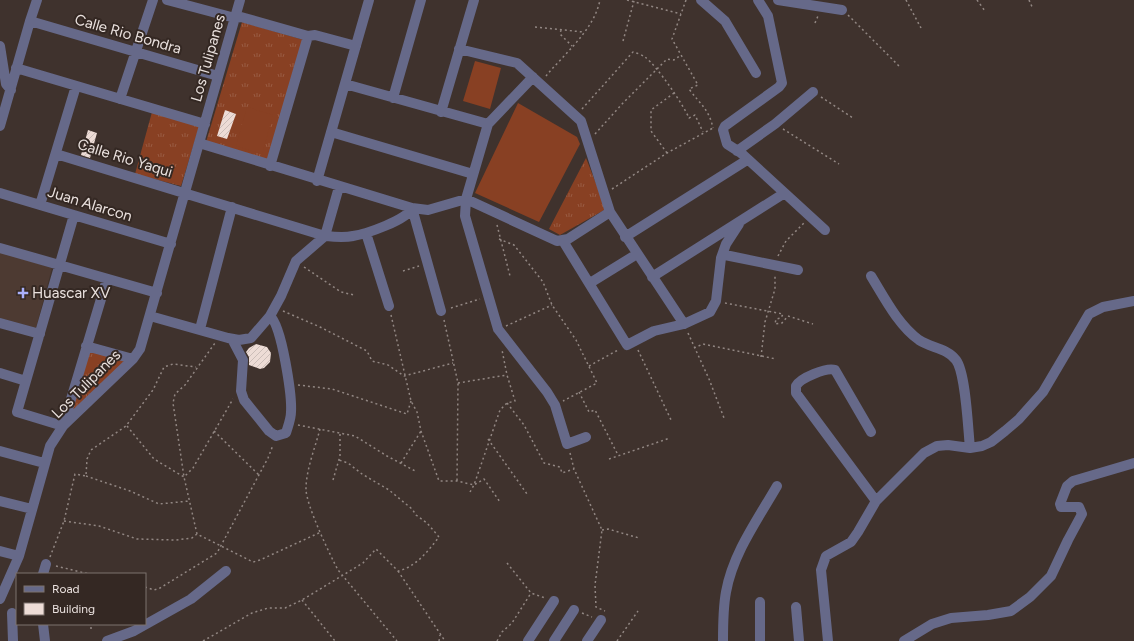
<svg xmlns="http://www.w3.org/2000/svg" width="1134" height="641" viewBox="0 0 1134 641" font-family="Figtree,sans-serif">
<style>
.built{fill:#4d3a32}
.grass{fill:url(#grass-tufts)}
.garden{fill:#884023}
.building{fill:url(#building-hatch)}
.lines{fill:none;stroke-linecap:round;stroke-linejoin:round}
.path{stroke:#928783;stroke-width:1.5;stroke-dasharray:2 3;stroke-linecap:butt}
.minor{stroke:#666989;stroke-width:10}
.poi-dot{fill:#aab0fb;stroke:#342823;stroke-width:1.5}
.labels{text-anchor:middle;stroke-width:4;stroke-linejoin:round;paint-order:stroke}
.street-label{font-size:15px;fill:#eae1de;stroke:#342823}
.poi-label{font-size:15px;fill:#eae1de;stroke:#342823;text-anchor:start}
</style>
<defs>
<pattern id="grass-tufts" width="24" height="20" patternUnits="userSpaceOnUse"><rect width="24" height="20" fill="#884023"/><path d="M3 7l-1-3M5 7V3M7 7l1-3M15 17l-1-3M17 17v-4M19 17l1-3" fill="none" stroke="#995b42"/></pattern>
<pattern id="building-hatch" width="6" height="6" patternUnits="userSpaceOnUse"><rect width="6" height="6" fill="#eddcd6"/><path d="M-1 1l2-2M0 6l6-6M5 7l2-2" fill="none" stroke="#ccbeb9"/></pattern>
</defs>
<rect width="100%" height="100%" fill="#3f322d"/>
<path class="built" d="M0 252 52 268 36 328 0 318Z"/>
<path class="grass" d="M242 22 304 40 269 161 206 142Z
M152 112 200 124 181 186 135 174Z
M586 158 606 209 560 235 549 229Z
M90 349 127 360 70 416Z"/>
<path class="garden" d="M475 61 501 68 490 109 463 101Z
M518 103 577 137 580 144 539 222 475 193Z
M247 107 273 115 262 154 236 146Z"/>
<path class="building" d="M225 110 236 114 227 139 217 136Z
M88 130 97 133 90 158 81 155Z
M256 344 267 347 271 353 270 362 264 368 260 369 249 365V357L246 352 249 348Z"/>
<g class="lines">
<path class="path" d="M627 0 681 14
M686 0 672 39 698 85 689 89C700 104 709 109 713 128
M906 0 921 28
M977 0 985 11
M1029 0 1033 9
M848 15 900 67
M815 23 818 16
M535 27 583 32
M561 30 560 34 572 46
M623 41 634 1
M546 76C565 53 594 30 600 0
M821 97 853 118
M582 109 633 52C637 53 642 55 645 57 657 66 683 104 689 118L695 115 703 132
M783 129 839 164
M595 134 623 103 667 59 674 60 681 55
M667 153 651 131V110L674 93
M612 189 667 153 713 128
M497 225 510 276
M499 239 514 245 543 282 552 305 576 340 597 383 563 401
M778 256 786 241 804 223
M304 267 341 292 354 295
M403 271 419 266
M725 303 783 314 781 318 776 319 775 324 782 323 788 316 813 324
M451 308 480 299
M283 311 320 327 367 351 372 361 388 365 404 376 453 363
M391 315 411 401 417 412 421 431 439 481H457L474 485 484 479 500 502
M444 320 458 383 457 481
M506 326 552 305
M688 333 709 379 724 418
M694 348 703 344 776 359
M638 350 672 422
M761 357 765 322 775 289V275
M589 366 618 350
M458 383 507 375
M298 385 332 389 407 414 411 401
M579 392 589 412 595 410 618 455
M507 403 524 425 544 463 560 467 562 473 574 469
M298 425 355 436 387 456 417 472
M127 426 154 459 184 477 193 468 233 399
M320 429C315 448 306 470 306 489 306 505 330 555 338 570L397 641
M214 431 259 475
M488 439 527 494
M570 453 574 469 602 530 595 585 596 607 605 611
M609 459 670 438
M401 463 421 431
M86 476 130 491 159 504 189 501
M333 480 340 456V433
M470 492 474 485 500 410 507 403 515 401 507 375 502 350
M64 521 99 526 137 539 176 540 192 538 197 534 253 562 260 560 321 532
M602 530 608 529 639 538
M197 534 184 477 173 403 175 394 185 385 215 343
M50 557 64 521 75 474 86 476 87 459 91 450 126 426 153 390 164 367 173 364 196 367
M507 563 531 593 545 598
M56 566 89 574
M398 571 445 641
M145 587 154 590 160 588 217 553 268 458 273 445
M302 600 335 641
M582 613 592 617
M91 629V624
M203 641 252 613 268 608H285L302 600 363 563 376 549 398 571C416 567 428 551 439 537L427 523 416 515 412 509 389 490 362 474 348 463 339 460
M439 641 440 635
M497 641 502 632 512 623 531 593
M617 641 638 611"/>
<path class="minor" d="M167 0 235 18 241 17 308 36 315 35 356 46
M701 0 725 21 756 73
M758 0 768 16 782 83 779 87 725 126 723 130 727 144 741 153 825 230
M778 0 842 10
M30 21 218 76
M0 46 6 84 11 90
M459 49 517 63 581 121 610 212 684 324
M16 68 205 124
M533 77 488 124 466 199 465 216 498 329 547 392 555 405 567 444 586 437
M345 84 488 124
M393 98 421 0
M120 99 153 0
M441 112 474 0
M0 126 30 21 37 0
M331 132 473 174
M199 143 412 208 428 210 466 199 557 241 568 239 610 212
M737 151 775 124 813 92
M56 154 325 236C335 237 344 238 353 236 366 234 407 220 412 208
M270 166 308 36
M317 181 369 0
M0 193 171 244
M40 205 76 86
M412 208 441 311
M74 215 17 412 63 426 107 279
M366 233 389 306
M625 237 747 160
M563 241 627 345 654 331 684 324 710 312 716 301 721 258 725 255 798 270
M0 248 157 293
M721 258 726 244 739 224
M871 276C884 297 898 325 919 340 931 348 947 348 956 360 966 373 968 430 970 448
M652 277 783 194
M590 283 637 254
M150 316 228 338 239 340 251 338 270 316 281 296 296 261 325 236 339 187
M0 323 40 334
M200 329 232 207
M232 339 243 360 241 391 244 400 269 431 276 436 286 433C288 426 291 419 291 412 292 396 282 326 270 316
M86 346 133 359
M0 373 26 381
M871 432 835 370C827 367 800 378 796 386 796 388 796 391 796 393L876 501
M0 451 44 463
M0 501 32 509
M0 551 19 556
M43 574 46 564
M0 599 19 556 50 446 63 426 133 359 140 349 240 0
M796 607 799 641
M12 613 13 641
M43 624 45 641
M107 641 134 631 191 599 226 571
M528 641 554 601
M554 641 574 610
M587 641 601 620
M723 641C723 624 723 608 726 592 733 553 758 519 777 486
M760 641V602
M828 641 821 570 826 556 851 542 858 532 876 501 924 453 937 446 948 445 970 448 982 446 991 442 1005 431 1019 419 1043 392 1089 314 1103 307 1134 301
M904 641 932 624 951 618 988 615 1011 611 1030 597 1051 576 1068 540 1082 514 1079 507H1061L1060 504 1067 486 1073 481 1134 463"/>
</g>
<path class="poi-dot" d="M21 287h4v4h4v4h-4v4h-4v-4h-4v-4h4z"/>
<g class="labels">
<g class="street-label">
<text transform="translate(128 34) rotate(16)" y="5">Calle Rio Bondra</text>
<text transform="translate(208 58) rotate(-74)" y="5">Los Tulipanes</text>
<text transform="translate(125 158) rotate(17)" y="5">Calle Rio Yaqui</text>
<text transform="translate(90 204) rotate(17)" y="5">Juan Alarcon</text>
<text transform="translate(86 384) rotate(-45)" y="5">Los Tulipanes</text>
</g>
<g class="poi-label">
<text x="32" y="298">Huascar XV</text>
</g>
</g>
<rect x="16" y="573" width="130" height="52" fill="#342823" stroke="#7d726e"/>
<rect x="24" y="586" width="20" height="6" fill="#666989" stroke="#7d726e"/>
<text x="52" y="593" font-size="12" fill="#eae1de">Road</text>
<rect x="24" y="603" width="20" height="12" fill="#eddcd6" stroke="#7d726e"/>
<text x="52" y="613" font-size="12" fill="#eae1de">Building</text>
</svg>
